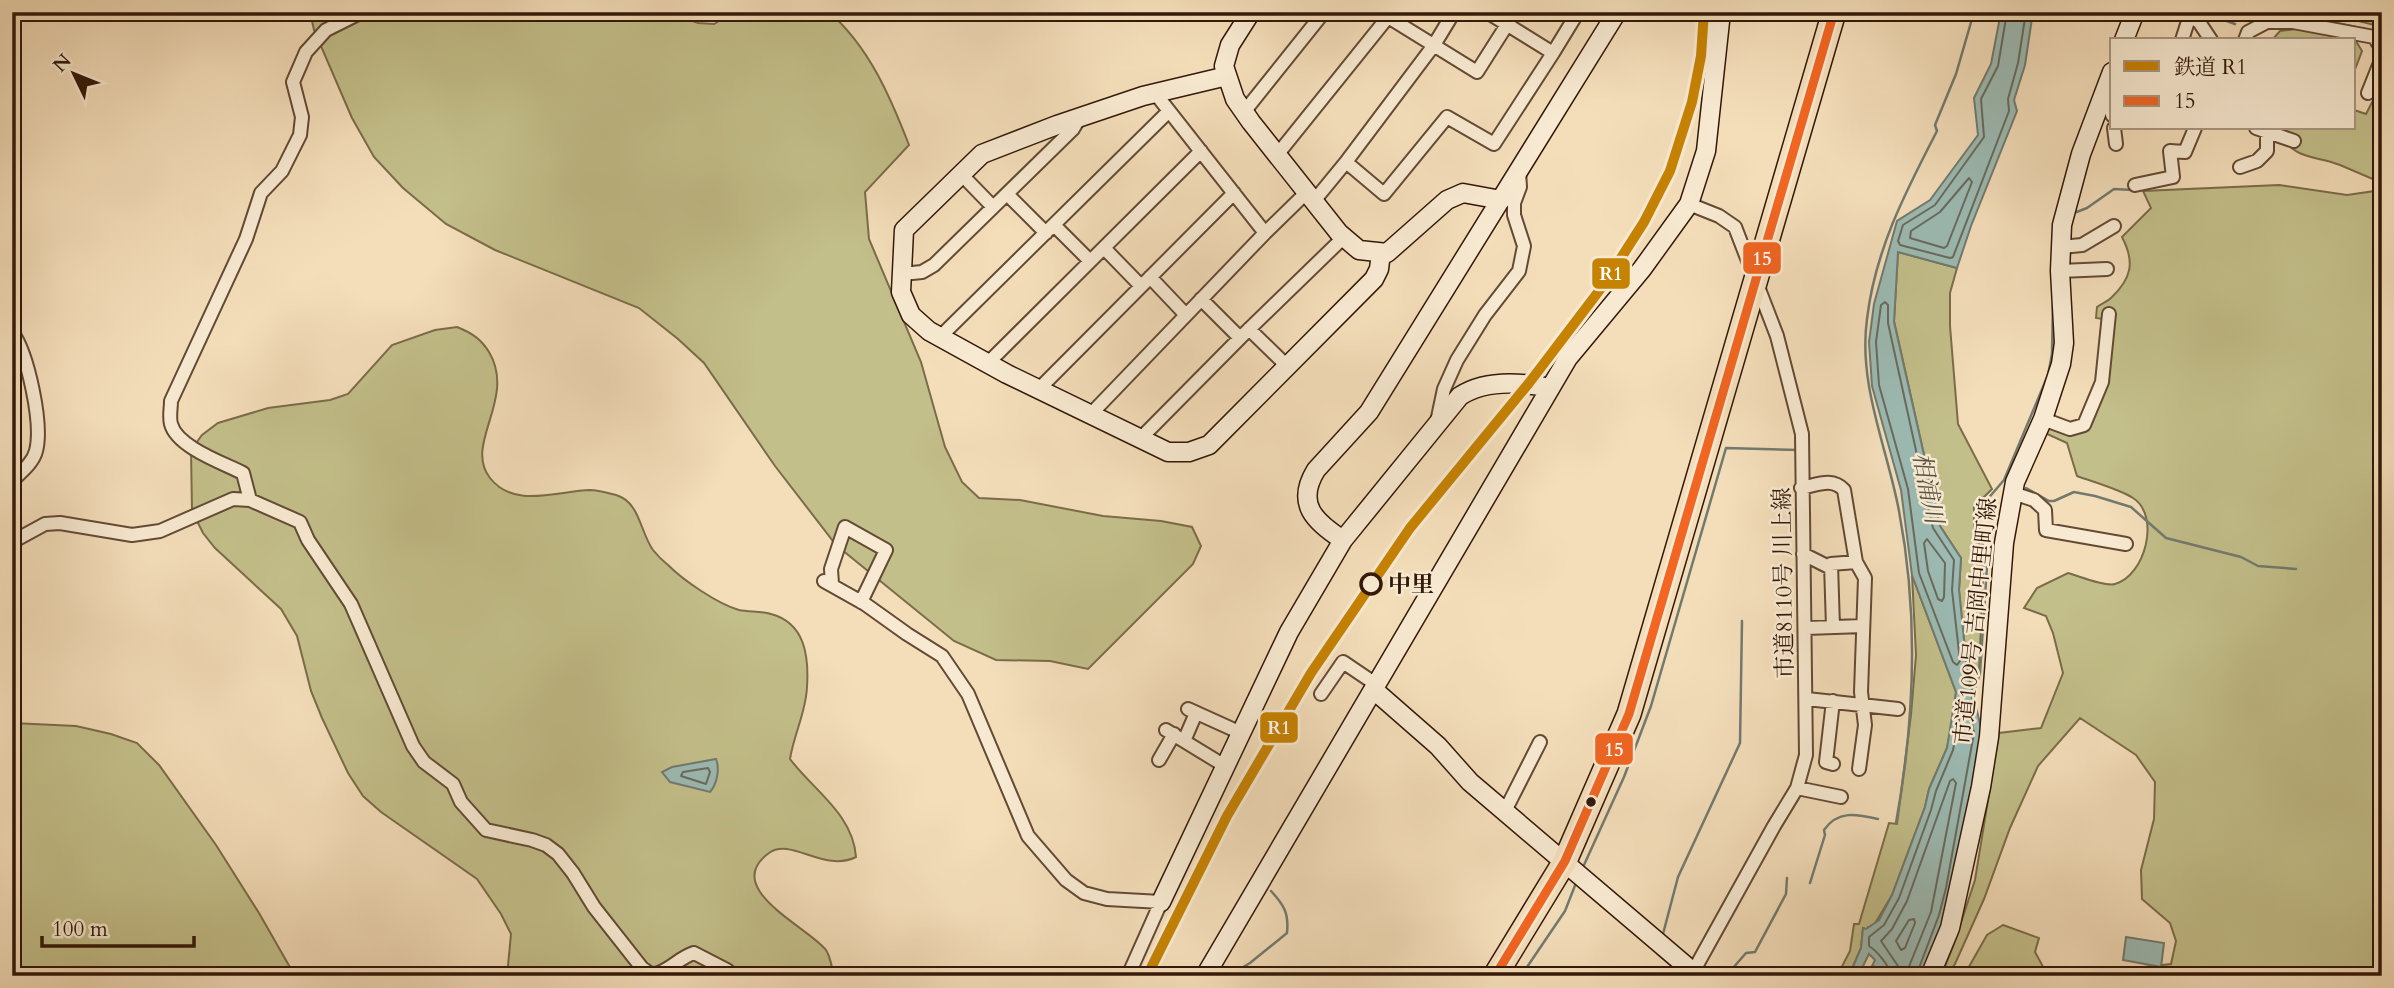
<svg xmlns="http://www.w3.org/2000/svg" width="2394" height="988" viewBox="0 0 2394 988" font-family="Cardo,'Noto Serif JP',serif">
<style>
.green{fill:#c3bf8a;stroke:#7b6c49;stroke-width:2}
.water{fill:#9cbbb4;stroke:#727a6f;stroke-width:2}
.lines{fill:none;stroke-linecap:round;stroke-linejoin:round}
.shore{stroke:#686a5e;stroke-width:2}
.stream{stroke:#727a6f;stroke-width:2.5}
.street-casing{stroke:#634a34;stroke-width:16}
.secondary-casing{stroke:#331808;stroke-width:21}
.highway-casing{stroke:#331808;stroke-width:26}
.street{stroke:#f8ead2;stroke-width:12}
.secondary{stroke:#f8ead2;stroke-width:18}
.highway{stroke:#f4deba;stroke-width:23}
.bus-1-casing{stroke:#f8ead2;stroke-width:14}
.bus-1{stroke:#f26522;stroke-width:9}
.rail-1-casing{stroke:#f8ead2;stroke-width:16}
.rail-1{stroke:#c68202;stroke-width:10}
.stop-dot{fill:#f8ead2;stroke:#331808;stroke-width:3.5}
.bus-dot{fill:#331808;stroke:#f8ead2;stroke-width:2.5}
.labels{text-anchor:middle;stroke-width:5;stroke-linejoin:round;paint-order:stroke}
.street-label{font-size:23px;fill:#331808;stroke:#f8ead2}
.stop-label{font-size:23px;font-weight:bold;fill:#331808;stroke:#f8ead2;text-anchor:start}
.water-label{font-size:24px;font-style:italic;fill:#585144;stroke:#f8ead2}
.line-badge{stroke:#f8ead2;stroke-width:2.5}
.badge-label{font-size:19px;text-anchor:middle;font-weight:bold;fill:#fff}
</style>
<rect width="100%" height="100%" fill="#f4deba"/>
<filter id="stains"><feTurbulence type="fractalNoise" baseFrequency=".00286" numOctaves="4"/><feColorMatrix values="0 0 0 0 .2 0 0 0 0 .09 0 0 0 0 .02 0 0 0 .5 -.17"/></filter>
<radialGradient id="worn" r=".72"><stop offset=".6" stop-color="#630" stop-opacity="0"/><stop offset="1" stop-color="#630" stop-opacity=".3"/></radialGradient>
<path class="green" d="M310 12H677L681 17 698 23 714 24 734 12H829C869 47 890 96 909 145L865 192 869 239 921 362 945 447 962 482 979 498 1020 500 1103 516 1161 521 1192 527 1201 546 1193 564 1088 669 1050 661 996 660 954 641 836 545 775 466 704 363 678 339 639 308 495 250 446 224 403 188 374 157 352 118 314 30Z
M2313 12H2382V27L2331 14Z
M2305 28 2354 38 2362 51 2354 72V40H2272L2280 31Z
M2382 83V183C2368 177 2354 171 2340 165 2312 154 2296 162 2278 131L2280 128H2354V110L2366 114Z
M2279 185 2347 195 2382 190V976H2111L2126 969 2171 964 2176 941 2170 923 2142 899 2141 870 2154 819 2155 782 2136 755 2080 718 2038 766 2010 828 1984 899 1955 964 1946 976H1941L1954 944 1975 880 1999 733 2041 728 2063 673 2053 633 2046 616 2024 608 2037 588 2068 573C2079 576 2105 587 2115 584 2145 576 2161 516 2133 498 2119 489 2093 482 2077 476L2067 443 2045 433 2049 425 2072 435 2105 384 2103 319 2096 318 2097 307C2102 303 2107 302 2111 298 2132 278 2135 262 2122 237L2151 208 2143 191Z
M1898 252 1957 268 1950 293V326L1958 424 1992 489 1974 507V529L1984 556 1979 672 1972 691 1967 669 1959 590 1961 558 1940 526 1894 321Z
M457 327C472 333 481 339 489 352 517 399 463 444 490 478 514 509 557 491 590 490 598 490 608 493 616 495 640 502 640 532 653 550 657 555 663 561 668 565 684 581 718 604 739 610 750 612 761 611 771 614 805 623 809 656 807 687 806 712 794 734 790 759 814 791 853 814 856 857 824 873 791 837 769 853 720 888 808 927 826 950 831 958 832 967 833 976H507L511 934 501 914 477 879 381 812 363 796 348 773 322 718 311 691 297 636 281 609 215 548 203 533 192 511 191 450 202 435 218 423 268 408 330 400 348 394 392 345 435 330Z
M1912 575 1956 692 1954 713 1947 748 1929 789 1925 807 1892 895 1873 927H1868L1867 930 1863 928 1861 948 1849 976H1837L1850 951 1854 924H1859L1889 823 1897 824 1911 715 1916 655Z
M12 723 76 726 111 734 137 743 159 765 216 845 259 913 295 976H12Z
M2003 925 2039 938 2035 952 2048 976H1966V972L1987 935Z"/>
<path class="water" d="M2001 12H2033L2025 65 2014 100 2017 111 1971 226 1957 268 1898 252 1894 322 1940 526 1961 558 1959 590 1967 669 1982 732 1953 890 1946 917 1922 976H1887L1879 968 1872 966 1875 960 1869 954 1862 968 1863 976H1849L1861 948 1863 928 1866 929 1879 920 1892 895 1925 807 1929 789 1947 748 1956 692 1912 575 1901 490 1872 386 1869 342 1874 304 1897 221 1930 200 1978 135 1974 98 1991 64Z
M716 759C720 769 717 784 710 792L670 782 662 772 672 767Z
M2126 937 2164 943 2161 967 2123 960Z"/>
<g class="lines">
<path class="shore" d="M2007 12 1998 66 1981 99 1984 137 1935 205 1903 225 1898 241 1900 245 1950 258 1953 257 2009 111 2008 99 2018 63 2026 12
M1969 178 1972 182 1947 246 1944 248 1910 238 1911 231 1940 212Z
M1885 302 1888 305V323L1933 528 1954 560 1952 590 1960 661 1957 665 1953 662 1919 573 1908 489 1879 385 1876 342 1881 305Z
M1927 539 1945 563 1944 597 1942 601 1938 599 1928 571 1924 543Z
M708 768 710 772 706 784 681 776 683 772Z
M1914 919 1915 923 1905 948 1901 950 1896 941 1909 920Z
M1891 976C1890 966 1877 951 1869 946V937L1884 925 1899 898 1931 810 1936 791 1953 750 1962 705 1966 703 1968 705 1974 733 1946 888 1939 915 1916 976
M1900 976 1898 966 1881 941 1892 929 1907 901 1950 781 1953 779 1956 783 1931 912 1908 969 1907 976"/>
<path class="stream" d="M2202 12 2235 24
M2273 17 2300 15 2369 30
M2074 213 2087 208 2114 189 2133 190
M2026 488 2049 501H2054L2074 492 2095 496 2131 507 2166 538 2241 557 2258 566 2296 569
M1972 698 1980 673 1987 566 1978 522 1980 508 2004 480 2048 375 2052 354 2053 302
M1896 823C1915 719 1919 616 1899 511 1887 447 1858 385 1867 319 1875 250 1906 191 1937 131L1935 125 1956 74 1974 12
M1584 865 1624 777 1651 706 1726 448 1799 450
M1810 883 1825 835 1824 830C1838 810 1856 814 1878 819
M1663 934 1678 877 1740 743 1742 621
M1658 954 1684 976
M1228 976 1250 963 1287 933C1289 913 1284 905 1271 891
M1521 976 1565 911 1576 883
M1726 976 1746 953 1755 952 1786 894 1787 878"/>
<defs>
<path id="street" d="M1380 12 1477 72 1515 12
M1454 12 1434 45 1346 162 1384 194 1447 117 1494 144 1553 53
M1487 12 1553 53 1578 12
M2183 12 2199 22 2211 40
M2182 40 2190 15
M2245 40 2248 32 2267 22H2293L2374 37 2382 49
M2368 93 2382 58
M2103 97 2111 108 2112 115
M1244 112 1324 12
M2114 128 2116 144
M2256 128 2294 141
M1277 155 1388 17
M2240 167 2257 161 2267 151V132
M961 174 993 207
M2135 185 2173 177 2170 151 2185 152 2195 128
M1007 194 1046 233
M1314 201 1346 162
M1689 204 1719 216 1735 227 1777 336 1802 434 1806 755 1797 788 1774 826 1693 972
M1054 225 1090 261
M1265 233 1307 192
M2061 247 2082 245 2114 226
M1104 248 1141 286
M2060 271 2107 269
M902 274 922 272 934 265 1073 129 1080 117
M1150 277 1186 315
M1201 299 1240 338 1344 237
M1249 329 1287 366
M12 332C28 354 43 424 36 451 33 463 21 472 12 481
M940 337 1169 111
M988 363 1201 151
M1039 389 1234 193
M1091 414 1265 233 1155 93
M2043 419 2070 429 2084 425 2102 382 2109 314
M1437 422 1444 389 1457 360 1485 315 1519 271 1524 246 1514 215V203L1520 187 1519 171
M1140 439 1240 338
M1801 488C1817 485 1832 477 1844 490L1856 562 1865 578 1861 692 1865 725 1859 769
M2013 493 2034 500 2045 510 2046 530 2126 544
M250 500 243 473C223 463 177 447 171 424 169 417 171 408 171 401L246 239 261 193 282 171 300 135 302 117 293 82 306 52 326 30 362 12
M12 542 45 524 60 523 132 535 160 531 233 499 250 500 300 522 308 540 351 604 413 746 424 762 453 784 461 802 486 830 532 840 546 845 558 854 573 873 594 907 642 968 652 975C669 972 678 958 694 953L727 970 733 976
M1803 554 1831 568
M824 581 865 604 907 634 942 656 968 694 1028 836 1066 880 1084 893 1107 899 1161 902 1128 976
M832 584 831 569 845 527 886 550 861 602
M1833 627 1831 564 1856 562
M1806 628 1863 626
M1321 694 1343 662 1377 685
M1807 699 1898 709
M1188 709 1241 733
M1166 730 1225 766
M1184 741 1196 713
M1159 760 1174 734
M1833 764 1826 762 1833 701
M1797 788 1841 797
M1505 811 1540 742"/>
<path id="secondary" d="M1251 12 1230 45 1224 66 1235 99 1251 122 1339 233 1359 250 1387 253 1447 200 1463 193 1501 200
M2124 40 2135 12
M1227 76 1143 96 1057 125 982 154 904 230 901 292 911 315 929 331 1007 374 1168 452H1189L1209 445 1374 279 1379 269 1381 253
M1343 540C1315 522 1295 504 1316 470L1369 412 1617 12
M1374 690 1438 746 1470 782 1698 976
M1161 902 1289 632 1343 540 1460 396C1486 379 1521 382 1550 388
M1205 976 1568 358 1642 269 1689 204 1706 151 1721 12
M1930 976 1950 928 1981 787 1989 737 2004 543 2015 482 2043 419 2061 364 2064 343 2060 271 2062 225 2081 154 2112 72"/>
<path id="highway" d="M1495 976 1565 861 1629 714 1834 12"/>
</defs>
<use href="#street" class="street-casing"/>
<use href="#secondary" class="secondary-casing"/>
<use href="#highway" class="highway-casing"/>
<use href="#street" class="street"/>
<use href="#secondary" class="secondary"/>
<use href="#highway" class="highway"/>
<defs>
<path id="bus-1" d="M1495 976 1565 861 1629 714 1834 12"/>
</defs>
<use href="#bus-1" class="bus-1-casing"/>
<use href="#bus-1" class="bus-1"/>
<defs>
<path id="rail-1" d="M1147 976 1227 816 1311 673 1410 528 1529 383 1605 283 1644 222 1670 171 1692 102 1701 56 1704 12"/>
</defs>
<use href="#rail-1" class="rail-1-casing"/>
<use href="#rail-1" class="rail-1"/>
</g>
<circle class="stop-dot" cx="1371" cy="584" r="10"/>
<circle class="bus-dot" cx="1591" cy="802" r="6"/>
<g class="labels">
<g class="street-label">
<text transform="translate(1783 583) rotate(-91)" y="8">市道8110号 川上線</text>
<text transform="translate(1975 621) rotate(-84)" y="8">市道109号 吉岡中里町線</text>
</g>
<g class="stop-label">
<text x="1388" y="592">中里</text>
</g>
<g class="water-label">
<text transform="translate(1928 488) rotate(79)" y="8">相浦川</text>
</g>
</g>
<g class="line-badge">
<rect x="1742" y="241" width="40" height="34" rx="7" fill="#f26522"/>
<rect x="1591" y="257" width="40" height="33" rx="7" fill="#c68202"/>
<rect x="1259" y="711" width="40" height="33" rx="7" fill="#c68202"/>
<rect x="1594" y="732" width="40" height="34" rx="7" fill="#f26522"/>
</g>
<g class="badge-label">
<text x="1762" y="265">15</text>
<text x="1611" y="280">R1</text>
<text x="1279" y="734">R1</text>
<text x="1614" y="756">15</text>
</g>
<rect width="2394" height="988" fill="none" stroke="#f4deba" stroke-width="42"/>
<rect x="14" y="14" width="2366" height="960" fill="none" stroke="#331808" stroke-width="3.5"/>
<rect x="21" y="21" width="2352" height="946" fill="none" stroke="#331808" stroke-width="2"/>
<rect x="2110" y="38" width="245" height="91" fill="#f8ead2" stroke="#a99681" stroke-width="2"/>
<rect x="2124" y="61" width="35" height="10" fill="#c68202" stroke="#a99681" stroke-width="2"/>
<text x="2174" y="74" font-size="21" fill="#331808">鉄道 R1</text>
<rect x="2124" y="96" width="35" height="10" fill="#f26522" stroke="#a99681" stroke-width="2"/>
<text x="2174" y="108" font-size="21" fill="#331808">15</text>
<g transform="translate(74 74) rotate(313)" stroke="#f8ead2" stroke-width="5" paint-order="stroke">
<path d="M0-5L12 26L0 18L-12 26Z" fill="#331808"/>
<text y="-10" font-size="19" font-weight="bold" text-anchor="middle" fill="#331808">N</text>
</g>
<path d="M42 936v10h152v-10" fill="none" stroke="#331808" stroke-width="3.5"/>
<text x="52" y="936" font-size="21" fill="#331808" stroke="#f8ead2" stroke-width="5" paint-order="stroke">100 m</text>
<rect width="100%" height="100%" filter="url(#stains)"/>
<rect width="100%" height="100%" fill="url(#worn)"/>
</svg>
